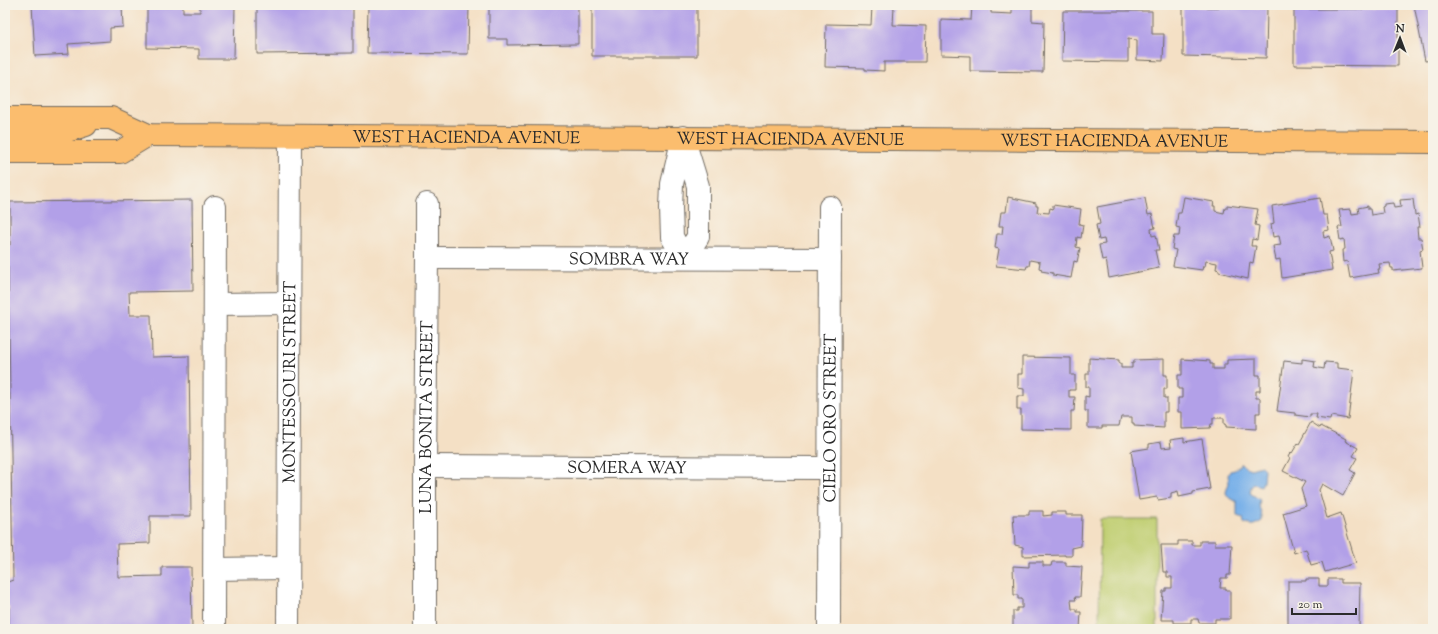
<svg xmlns="http://www.w3.org/2000/svg" width="1438" height="634" viewBox="0 0 1438 634" font-family="'Sorts Mill Goudy',serif">
<style>
.green{fill:#bfce70;stroke:#757c4e}
.water{fill:#79b1e9;stroke:#526e8a}
.building{fill:#b2a0e8}
.lines{fill:none;stroke-linecap:round;stroke-linejoin:round}
.minor-casing{stroke:#716a61;stroke-width:24}
.major-casing{stroke:#716a61;stroke-width:24}
.minor{stroke:#fff;stroke-width:22}
.major{stroke:#fbbd6e;stroke-width:22}
.labels{text-anchor:middle;stroke-width:3.5;stroke-linejoin:round;paint-order:stroke}
.street-label{font-size:17px;fill:#2b2b2b;stroke:#f7f3e8}
</style>
<rect width="100%" height="100%" fill="#f7f3e8"/>
<filter id="ink" filterUnits="userSpaceOnUse"><feTurbulence type="fractalNoise" baseFrequency=".025" numOctaves="2"/><feDisplacementMap in="SourceGraphic" scale="8" xChannelSelector="R" yChannelSelector="G"/><feConvolveMatrix kernelMatrix="1 2 1 2 8 2 1 2 1" color-interpolation-filters="sRGB"/></filter>
<filter id="wash" filterUnits="userSpaceOnUse"><feTurbulence type="fractalNoise" baseFrequency=".012" numOctaves="4" result="noise"/><feDisplacementMap in="SourceGraphic" scale="16" xChannelSelector="R" yChannelSelector="G"/><feGaussianBlur stdDeviation="0.9" result="paint"/><feColorMatrix in="noise" values="0 0 0 0 0 0 0 0 0 0 0 0 0 0 0 0 0 1.4 0 .05"/><feComposite in="paint" operator="in"/></filter>
<g filter="url(#wash)">
<rect width="100%" height="100%" fill="#f4e0c5"/>
<path class="green" d="M1100 519H1157V629H1099Z"/>
<path class="water" d="M1241 463 1245 467 1251 469 1261 466 1264 469 1263 482 1261 486 1254 484 1251 487 1250 493 1260 500C1257 509 1263 512 1262 521 1255 525 1252 527 1244 523L1243 518 1237 516V502L1227 496 1226 492 1229 483 1228 475 1230 471 1235 470Z"/>
<g id="blocks">
<path class="building" d="M32 5H122L123 27 110 28V41L68 44 69 54 35 56Z
M165 5H183V12H200V5H235L234 59H199V49L147 48V7H165Z
M257 5H353V53L257 54Z
M368 5H469L468 54 367 53Z
M489 5H578V44L507 45V39H489Z
M592 5H697V56H592Z
M1414 5H1433V60L1425 61Z
M872 6 894 7 893 25 926 26 925 62H884V71L865 70V68L825 67 826 24 871 25Z
M972 6H991V13L1012 14V6H1032V21L1044 22 1043 72 970 71V56L941 55V19L971 20Z
M1183 7 1267 8 1266 58 1183 56Z
M1294 9H1398V66L1294 65Z
M1063 11H1152V34H1164L1163 61 1137 60V40L1128 39V62L1062 61Z
M1008 197 1036 203V206H1038L1037 212 1049 213 1050 208 1053 209V205L1081 209 1079 224 1083 225 1081 238 1077 237 1076 247 1080 248 1077 262 1074 261 1071 278 1053 275V273L1041 271 1042 269 1039 268 1040 262 1030 260 1029 266H1027L1026 269 996 266 999 249 995 248 997 234H1002L1003 226H999L1001 212H1006Z
M1184 197 1214 202 1213 206H1215V211L1224 213 1225 208H1227V205L1258 209 1255 225 1259 226 1257 240 1252 239 1251 246H1256L1253 263 1250 262 1248 279 1219 272V270L1216 269 1217 263 1206 261 1205 266H1203L1202 270 1173 266 1176 250 1172 249 1174 236H1179L1180 228 1176 227 1178 213H1181Z
M1145 198 1148 215 1152 214 1155 228 1151 229 1152 236 1156 235 1159 250H1155L1159 268 1109 278 1106 259 1102 260 1099 245 1105 244 1104 239 1099 240 1096 225 1100 224 1097 207Z
M1320 198 1323 215H1327L1329 230 1323 231 1324 238 1330 236 1333 251 1329 252 1332 270 1282 278 1280 259 1276 260 1273 246 1281 245 1279 236 1273 237 1271 224 1274 223 1272 206Z
M1413 199 1415 215 1418 214 1420 227H1417L1418 238H1421L1423 249 1420 250 1422 268 1393 271V268H1391L1390 263 1379 264 1380 269H1378L1379 273 1350 278 1347 261 1343 262 1342 250 1345 249 1344 239 1340 240 1338 227H1342L1339 210 1351 209 1352 214 1359 213 1358 208 1368 206V209H1370L1371 215 1383 213 1382 207 1384 206V204L1393 203 1394 208 1401 207 1400 200Z
M192 200 193 291 129 292 130 315H151L152 357 189 356 191 516H150V543L117 544 118 577 162 576V567H191L192 629H9V606H5V583L13 580 8 266H5V245H10V202Z
M1022 357 1071 358V375H1075V390H1069V397H1075L1074 411H1071V430L1021 429V410H1017V396H1024V389L1018 388V374H1022Z
M1089 358 1119 360V363H1121V368H1132V363H1134V360L1164 359V375H1167V389H1164V398H1167V412H1164V428L1134 426V423H1132V417H1121L1119 426H1102V428H1088V411H1085V396L1089 397V387H1086V374H1089Z
M1182 359 1210 361V364H1213V369H1224V364H1227V360L1256 359V375H1260V391H1256V398H1260V413H1256V429L1226 427V425L1224 424V418H1213V424H1211L1210 428 1182 429V412H1178V398H1182V389H1178V375H1182Z
M1302 359 1315 361 1314 367 1324 369 1325 362 1337 363V368L1354 370 1348 419 1331 416 1330 420 1316 418 1317 414H1310V417L1295 415V413L1277 411 1284 361 1302 363Z
M1311 422 1320 428 1321 426 1346 439 1345 441 1358 448 1353 456 1357 458 1350 470 1355 473 1343 496 1322 484 1319 490 1327 518 1341 513 1356 563 1325 572 1322 562 1311 565 1306 549 1294 553 1283 513 1306 506 1301 489 1305 482 1283 471 1290 458 1288 457 1291 452 1292 453 1298 443 1299 444Z
M1184 438V442L1202 439 1210 489 1193 492V494L1179 497 1178 491 1171 493V498L1158 500 1157 497 1139 500 1131 451 1149 448V444L1161 442 1162 448 1171 447 1170 440Z
M1029 511H1043V516L1052 515V512H1066V515H1082L1081 546 1072 548V556H1065V555L1023 556V547L1015 545 1013 515H1029Z
M1178 541H1192V545H1200V541H1215V545H1232L1230 575H1227V578H1221L1220 588H1226V590H1230V619H1215V623H1199L1198 619H1191V623H1174V620H1161L1163 591H1166V588H1172V577H1167V572H1163L1161 545H1178Z
M1029 562H1043V566H1051L1052 562H1066V566L1082 567 1080 597H1075L1076 600H1071L1072 609H1077V612H1081L1080 629H1013V611H1017V608H1022V599H1018V595H1014L1013 566 1029 567Z
M1306 579H1319V586H1328V579H1341V583H1360L1359 629H1288V581H1306Z"/>
</g>
</g>
<g filter="url(#ink)">
<use href="#blocks" fill-opacity="0" stroke="#716a61" stroke-width="1"/>
<g class="lines">
<defs>
<g id="minor">
<path d="M683 137 698 186V237L684 258 672 237 671 208 672 184Z"/>
<path id="s1" d="M427 258 830 259"/>
<path d="M215 304 289 303"/>
<path id="s2" d="M425 466 829 468"/>
<path d="M215 569 288 568"/>
<path d="M214 629 215 207"/>
<path id="s3" d="M288 629 290 136"/>
<path id="s4" d="M425 629V466L427 258V204"/>
<path id="s5" d="M829 629 830 207"/>
</g>
<g id="major">
<path id="s6" d="M5 118H111L148 135 1433 142"/>
<path d="M5 140 7 137 16 134 54 135 86 125"/>
<path d="M5 152H120L148 135"/>
</g>
</defs>
<use href="#minor" class="minor-casing"/>
<use href="#major" class="major-casing"/>
<use href="#minor" class="minor"/>
<use href="#major" class="major"/>
</g>
</g>
<g class="labels">
<g class="street-label">
<text dy="6" stroke="none"><textPath href="#s6" startOffset="465">WEST HACIENDA AVENUE</textPath></text>
<text dy="6" stroke="none"><textPath href="#s6" startOffset="789">WEST HACIENDA AVENUE</textPath></text>
<text dy="6" stroke="none"><textPath href="#s6" startOffset="1113">WEST HACIENDA AVENUE</textPath></text>
<text dy="6" stroke="none"><textPath href="#s1" startOffset="202">SOMBRA WAY</textPath></text>
<text dy="6" stroke="none"><textPath href="#s3" startOffset="247">MONTESSOURI STREET</textPath></text>
<text dy="6" stroke="none"><textPath href="#s4" startOffset="212">LUNA BONITA STREET</textPath></text>
<text dy="6" stroke="none"><textPath href="#s5" startOffset="211">CIELO ORO STREET</textPath></text>
<text dy="6" stroke="none"><textPath href="#s2" startOffset="202">SOMERA WAY</textPath></text>
</g>
</g>
<rect width="1438" height="634" fill="none" stroke="#f7f3e8" stroke-width="20"/>
<g transform="translate(1400 38) rotate(1)" stroke="#f7f3e8" stroke-width="3" paint-order="stroke">
<path d="M0-3L7 15L0 10L-7 15Z" fill="#2b2b2b"/>
<text y="-6" font-size="11" font-weight="bold" text-anchor="middle" fill="#2b2b2b">N</text>
</g>
<path d="M1292 608v6h64v-6" fill="none" stroke="#2b2b2b" stroke-width="2"/>
<text x="1298" y="608" font-size="12" fill="#2b2b2b" stroke="#f7f3e8" stroke-width="3" paint-order="stroke">20 m</text>
</svg>
